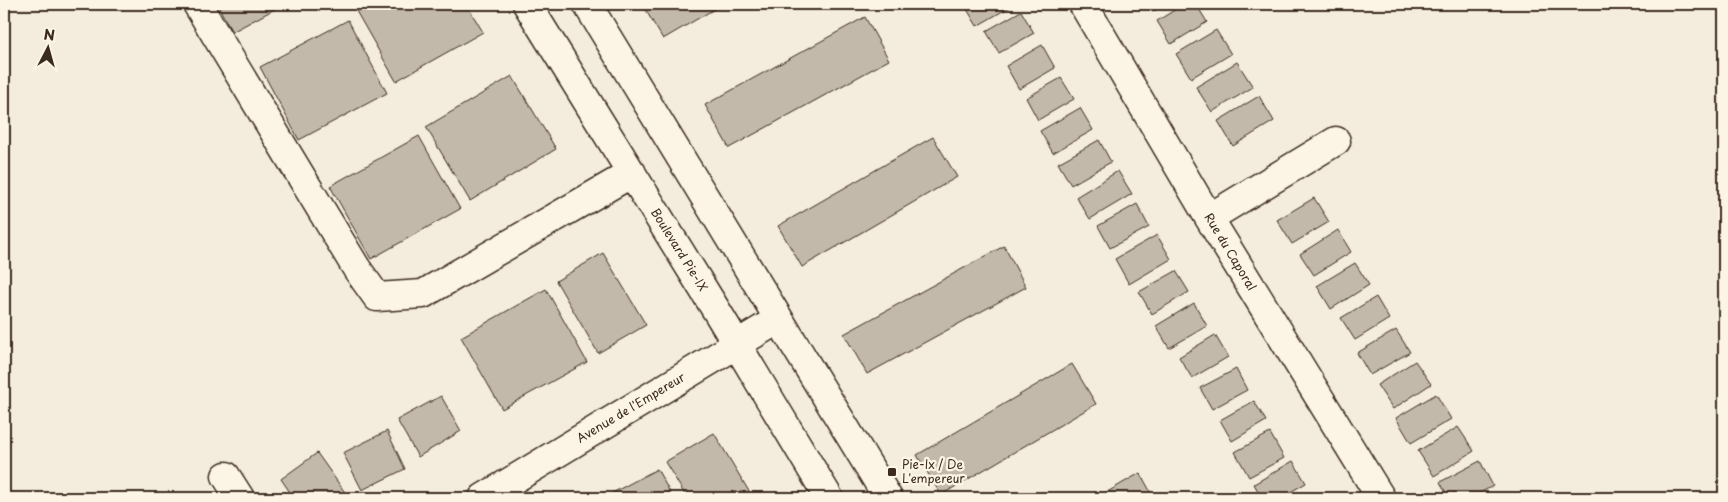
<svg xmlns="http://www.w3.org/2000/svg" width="1728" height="502" viewBox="0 0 1728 502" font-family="'Playpen Sans',sans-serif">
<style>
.building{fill:#c3b9aa;stroke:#3b2a1e}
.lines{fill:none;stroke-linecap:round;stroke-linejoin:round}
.minor-casing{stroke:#3b2a1e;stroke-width:31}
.minor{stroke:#fcf5e5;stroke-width:28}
.poi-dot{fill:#3b2a1e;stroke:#fcf5e5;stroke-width:2}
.labels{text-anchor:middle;stroke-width:4.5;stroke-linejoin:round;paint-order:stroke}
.street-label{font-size:12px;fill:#3b2a1e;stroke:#fcf5e5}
.poi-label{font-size:12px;fill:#3b2a1e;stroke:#fcf5e5;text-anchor:start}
</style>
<rect width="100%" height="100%" fill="#f4eddd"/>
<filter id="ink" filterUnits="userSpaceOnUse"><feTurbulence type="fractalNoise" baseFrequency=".02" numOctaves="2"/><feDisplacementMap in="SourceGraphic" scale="10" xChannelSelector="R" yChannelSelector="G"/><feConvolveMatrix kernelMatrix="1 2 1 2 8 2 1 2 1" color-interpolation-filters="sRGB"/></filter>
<g filter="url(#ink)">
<path class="building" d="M217 4H284L232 32Z
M369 4H466L483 32 396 81 356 11Z
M642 4H723L663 39Z
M964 4H1015L977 26Z
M1146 4H1165L1152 12Z
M1184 4H1196L1207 22 1171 44 1157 21Z
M1021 11 1034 33 999 53 986 31Z
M865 17 889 60 729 148 705 105Z
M348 20 387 93 299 140 260 67Z
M1216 30 1231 54 1191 78 1176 54Z
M1042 45 1055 68 1019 89 1006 66Z
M1237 62 1253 87 1212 112 1196 87Z
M512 76 556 149 470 201 426 127Z
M1061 78 1074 99 1038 120 1026 98Z
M1259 96 1274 121 1233 146 1218 121Z
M1080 108 1093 130 1053 153 1040 131Z
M419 136 460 209 371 259 330 186Z
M933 137 957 177 802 267 778 226Z
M1099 140 1111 162 1071 185 1058 163Z
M1118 171 1132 194 1090 219 1076 197Z
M1314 198 1329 222 1292 244 1277 220Z
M1137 204 1149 227 1110 248 1098 226Z
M1338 230 1351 252 1314 275 1300 254Z
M1157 235 1171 259 1129 284 1115 259Z
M1004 246 1026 287 867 374 844 334Z
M603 253 646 325 598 353 556 281Z
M1355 263 1369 285 1331 309 1317 286Z
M1176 271 1189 292 1152 314 1139 292Z
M546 289 587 362 502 409 461 337Z
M1376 297 1389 319 1355 340 1341 318Z
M1194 303 1207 326 1169 348 1156 326Z
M1396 330 1410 352 1370 375 1357 353Z
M1215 335 1228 357 1192 378 1179 357Z
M1415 361 1431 384 1393 409 1377 385Z
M1072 364 1096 404 941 495 917 455Z
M1236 369 1247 390 1212 409 1200 388Z
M1436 394 1451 419 1411 443 1396 418Z
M441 396 461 431 418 457 397 420Z
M1254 401 1266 421 1232 441 1220 420Z
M1458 427 1474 451 1434 476 1418 451Z
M387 431 405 469 362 490 343 453Z
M714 433 753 498H687L665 462Z
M1270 433 1284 458 1249 477 1235 452Z
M317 453 349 498H294L281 479Z
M1293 461 1306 483 1280 498H1262L1254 484Z
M1480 461 1493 486 1470 498H1449L1440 482Z
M657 469 673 498H603Z
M1140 473 1154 498H1097Z"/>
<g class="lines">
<defs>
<path id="minor" d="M197 4 357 269 377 297 423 294 632 173
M527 4 718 313 829 498
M587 4 888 498
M1083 4 1209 218 1381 498
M1209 218 1336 141
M226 476 240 498
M483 498 779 319"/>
</defs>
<use href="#minor" class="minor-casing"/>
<use href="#minor" class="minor"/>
</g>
</g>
<rect class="poi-dot" x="887" y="467" width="10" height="10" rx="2.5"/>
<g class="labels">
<g class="street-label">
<text transform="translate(679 250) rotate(58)" y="4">Boulevard Pie-IX</text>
<text transform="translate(1230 252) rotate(59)" y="4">Rue du Caporal</text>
<text transform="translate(631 408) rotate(-31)" y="4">Avenue de l'Empereur</text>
</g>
<g class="poi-label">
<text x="902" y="469">Pie-Ix / De<tspan x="902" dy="14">L'empereur</tspan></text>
</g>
</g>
<rect width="1728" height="502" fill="none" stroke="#fcf5e5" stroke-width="20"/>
<rect x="10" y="10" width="1708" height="482" fill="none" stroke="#3b2a1e" stroke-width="2" filter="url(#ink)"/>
<g transform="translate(48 48) rotate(6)" stroke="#fcf5e5" stroke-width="4" paint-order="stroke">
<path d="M0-4L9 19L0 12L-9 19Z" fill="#3b2a1e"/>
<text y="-8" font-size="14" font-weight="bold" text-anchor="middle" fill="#3b2a1e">N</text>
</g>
</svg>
